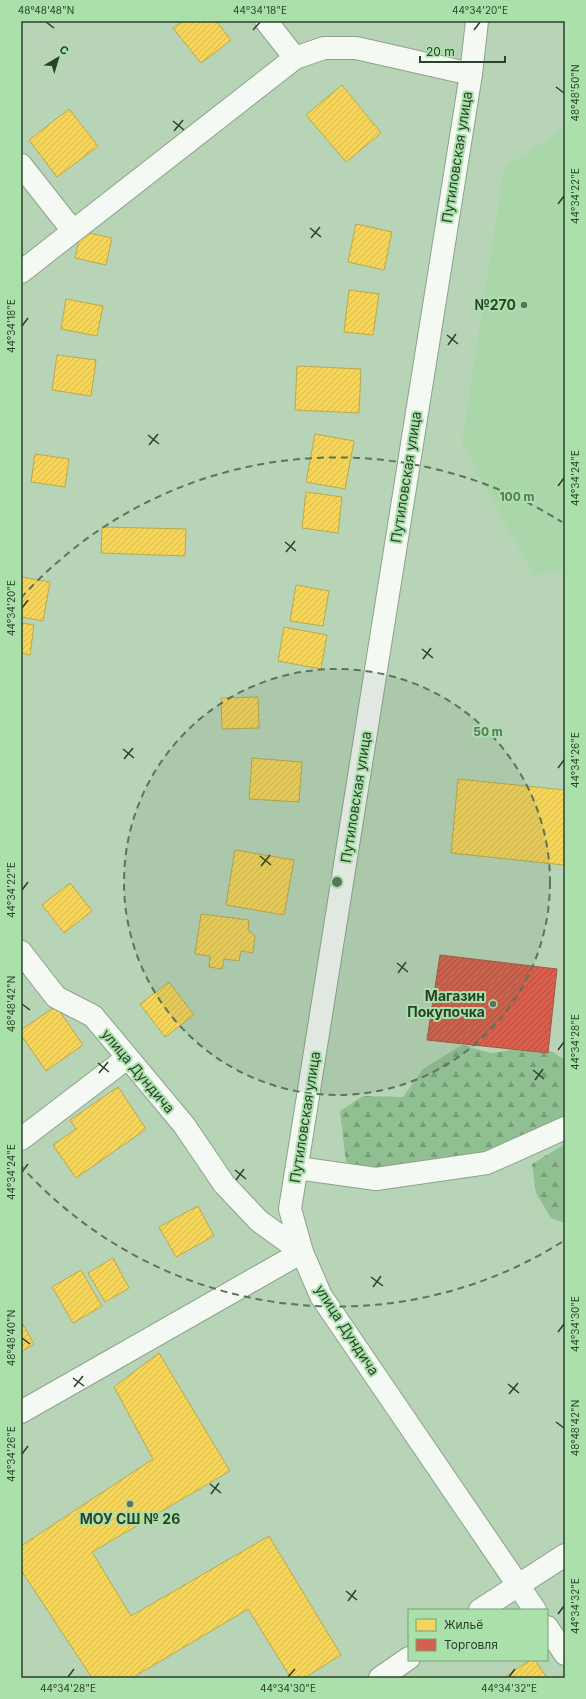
<svg xmlns="http://www.w3.org/2000/svg" width="586" height="1699" viewBox="0 0 586 1699" font-family="Inter,sans-serif">
<style>
.built{fill:#a9d7a9}
.forest{fill:url(#forest-firs)}
.homes{fill:url(#homes-hatch);stroke:#b9a94d}
.shops{fill:url(#shops-hatch);stroke:#a35743}
.lines{fill:none;stroke-linecap:round;stroke-linejoin:round}
.minor-casing{stroke:#8ca28c;stroke-width:24}
.tertiary-casing{stroke:#8ca28c;stroke-width:24}
.minor{stroke:#f4f9f4;stroke-width:22}
.tertiary{stroke:#f4f9f4;stroke-width:22}
.ticks{fill:none;stroke:#2b412b;stroke-width:1.5}
.ring{fill:none;stroke:#5c745c;stroke-width:2;stroke-dasharray:7 5}
.poi-dot{fill:#5c745c;stroke:#aae1ab;stroke-width:1.5}
.labels{text-anchor:middle;stroke-width:4;stroke-linejoin:round;paint-order:stroke}
.street-label{font-size:14px;fill:#2b412b;stroke:#aae1ab}
.poi-label{font-size:14px;font-weight:bold;fill:#2b412b;stroke:#aae1ab;text-anchor:end}
.centre{fill:#5c745c;stroke:#aae1ab;stroke-width:2}
.ring-label{font-size:12px;text-anchor:middle;font-weight:bold;fill:#5c745c;stroke:#aae1ab;stroke-width:4;stroke-linejoin:round;paint-order:stroke}
.neatline{fill:none;stroke:#2b412b;stroke-width:1.5}
.ticks-label{font-size:10px;text-anchor:middle;fill:#2b412b}
</style>
<defs>
<pattern id="forest-firs" width="22" height="20" patternUnits="userSpaceOnUse"><rect width="22" height="20" fill="#90c091"/><path d="M5 1l3.5 6h-7zM16 11l3.5 6h-7z" fill="#769e77"/></pattern>
<pattern id="homes-hatch" width="6" height="6" patternUnits="userSpaceOnUse"><rect width="6" height="6" fill="#f6d55c"/><path d="M-1 1l2-2M0 6l6-6M5 7l2-2" fill="none" stroke="#d3b850"/></pattern>
<pattern id="shops-hatch" width="6" height="6" patternUnits="userSpaceOnUse"><rect width="6" height="6" fill="#d6604d"/><path d="M-1 1l2-2M0 6l6-6M5 7l2-2" fill="none" stroke="#ae5140"/></pattern>
</defs>
<rect width="100%" height="100%" fill="#b7d4b7"/>
<path class="built" d="M565 128V568L534 576 462 443 504 167Z"/>
<path class="forest" d="M462 1045 491 1053 532 1047 553 1052 565 1060V1118L485 1153 375 1169 346 1162 340 1111 363 1096 403 1097 423 1069Z
M565 1144V1223L551 1218 536 1193 532 1164Z"/>
<path class="homes" d="M183 21H216L231 40 201 63 173 28Z
M342 85 381 133 346 162 306 115Z
M69 109 98 146 57 177 29 140Z
M356 224 392 232 384 270 348 262Z
M81 231 112 238 106 265 75 258Z
M349 290 379 294 373 335 344 332Z
M66 299 103 306 97 336 61 329Z
M57 355 96 360 91 396 52 390Z
M297 366 361 369 359 413 295 410Z
M315 434 354 441 345 489 306 482Z
M35 454 69 459 65 487 31 482Z
M306 492 342 497 338 533 302 528Z
M102 527 186 529 185 556 101 553Z
M21 577 50 582 43 621 21 617Z
M296 585 329 591 323 626 290 621Z
M21 623 34 625 30 655 21 653Z
M284 627 327 635 321 669 278 661Z
M258 697 259 728 222 729 221 698Z
M252 758 302 762 299 802 249 799Z
M458 779 565 790 564 865 451 853Z
M235 850 294 860 284 915 226 905Z
M70 883 92 911 64 933 42 905Z
M201 914 249 920 248 930 255 936 253 953 241 951 239 961 224 959 222 969 209 967 210 956 195 954Z
M169 982 194 1015 165 1037 140 1004Z
M56 1006 83 1045 46 1071 21 1035V1030Z
M118 1087 146 1129 76 1178 53 1145 76 1129 70 1120Z
M198 1206 214 1236 176 1257 159 1227Z
M113 1258 129 1288 105 1302 88 1273Z
M81 1270 102 1306 73 1323 52 1287Z
M21 1321 34 1344 21 1352Z
M159 1353 230 1471 92 1552 131 1616 269 1536 341 1655 304 1678H291L248 1609 132 1678H92L21 1570V1546L153 1459 114 1387Z
M530 1660H535L547 1678H503Z"/>
<path class="shops" d="M440 955 557 969 548 1053 427 1040Z"/>
<g class="lines">
<defs>
<path id="minor" d="M266 21 295 58
M21 165 73 231
M21 272 295 58 324 48H356L471 74
M21 952 56 997 93 1016 184 1125 224 1184 259 1221 302 1252 21 1412
M21 1139 127 1058
M297 1168 376 1179 487 1163 565 1128
M480 1610 565 1555
M380 1678 409 1658"/>
<path id="tertiary" d="M477 21 471 74 290 1209 302 1252 321 1296 535 1610
M547 1627 565 1654"/>
</defs>
<use href="#minor" class="minor-casing"/>
<use href="#tertiary" class="tertiary-casing"/>
<use href="#minor" class="minor"/>
<use href="#tertiary" class="tertiary"/>
</g>
<path class="ticks" d="M46 22 54 28M253 30 260 22M474 30 480 22M556 87 564 93M173 121 184 130M174 131 183 120M558 204 564 196M310 228 321 237M311 238 320 227M22 326 28 318M447 335 458 344M448 345 456 334M148 435 159 444M149 445 158 434M558 486 564 478M285 542 296 551M286 552 295 541M22 608 28 600M422 649 433 658M423 659 431 648M123 749 134 758M124 759 133 748M558 768 564 760M260 856 271 865M261 866 270 855M22 890 28 882M397 963 408 972M398 973 406 962M22 1004 30 1010M558 1050 564 1042M98 1063 109 1072M533 1070 544 1079M99 1073 108 1062M535 1080 543 1069M235 1170 246 1179M22 1172 28 1164M236 1180 244 1169M371 1277 383 1286M373 1287 381 1276M558 1332 564 1324M22 1338 30 1344M73 1378 84 1386M508 1384 519 1393M74 1387 83 1376M509 1394 518 1383M556 1422 564 1428M22 1454 28 1446M210 1484 221 1493M211 1494 219 1483M346 1591 357 1600M348 1601 356 1590M558 1614 564 1606M68 1677 74 1669M288 1677 295 1669M509 1677 515 1669"/>
<circle cx="337" cy="882" r="213" fill="#5c745c" fill-opacity=".12"/>
<g class="ring">
<circle cx="337" cy="882" r="213"/>
<path d="M562 1242A425 425 0 0 1 21 1166M21 598A425 425 0 0 1 562 522"/>
</g>
<g class="poi-dot">
<circle cx="524" cy="305" r="4"/>
<circle cx="493" cy="1004" r="4"/>
<circle cx="130" cy="1504" r="4"/>
</g>
<g class="labels">
<g class="street-label">
<text transform="translate(457 157) rotate(-81)" y="5">Путиловская улица</text>
<text transform="translate(406 477) rotate(-81)" y="5">Путиловская улица</text>
<text transform="translate(356 797) rotate(-81)" y="5">Путиловская улица</text>
<text transform="translate(138 1071) rotate(50)" y="5">улица Дундича</text>
<text transform="translate(305 1117) rotate(-81)" y="5">Путиловская улица</text>
<text transform="translate(347 1330) rotate(57)" y="5">улица Дундича</text>
</g>
<g class="poi-label">
<text x="516" y="310">№270</text>
<text x="485" y="1001">Магазин<tspan x="485" dy="16">Покупочка</tspan></text>
<text x="130" y="1524" text-anchor="middle">МОУ СШ № 26</text>
</g>
</g>
<circle cx="337" cy="882" r="6" class="centre"/>
<g class="ring-label">
<text x="517" y="501">100 m</text>
<text x="488" y="736">50 m</text>
</g>
<rect width="586" height="1699" fill="none" stroke="#aae1ab" stroke-width="44"/>
<rect x="408" y="1609" width="140" height="52" fill="#aae1ab" stroke="#77a178"/>
<rect x="416" y="1619" width="20" height="12" fill="#f6d55c" stroke="#77a178"/>
<text x="444" y="1629" font-size="12" fill="#2b412b">Жильё</text>
<rect x="416" y="1639" width="20" height="12" fill="#d6604d" stroke="#77a178"/>
<text x="444" y="1649" font-size="12" fill="#2b412b">Торговля</text>
<g transform="translate(58 58) rotate(38)" stroke="#aae1ab" stroke-width="3" paint-order="stroke">
<path d="M0-3L7 15L0 10L-7 15Z" fill="#2b412b"/>
<text y="-6" font-size="11" font-weight="bold" text-anchor="middle" fill="#2b412b">С</text>
</g>
<path d="M420 56v6h85v-6" fill="none" stroke="#2b412b" stroke-width="2"/>
<text x="426" y="56" font-size="12" fill="#2b412b" stroke="#aae1ab" stroke-width="3" paint-order="stroke">20 m</text>
<rect x="22" y="22" width="542" height="1655" class="neatline"/>
<g class="ticks-label">
<text x="46" y="14">48°48'48"N</text>
<text x="260" y="14">44°34'18"E</text>
<text x="480" y="14">44°34'20"E</text>
<text transform="translate(575 93) rotate(-90)" y="4">48°48'50"N</text>
<text transform="translate(575 196) rotate(-90)" y="4">44°34'22"E</text>
<text transform="translate(11 326) rotate(-90)" y="4">44°34'18"E</text>
<text transform="translate(575 478) rotate(-90)" y="4">44°34'24"E</text>
<text transform="translate(11 608) rotate(-90)" y="4">44°34'20"E</text>
<text transform="translate(575 760) rotate(-90)" y="4">44°34'26"E</text>
<text transform="translate(11 890) rotate(-90)" y="4">44°34'22"E</text>
<text transform="translate(11 1004) rotate(-90)" y="4">48°48'42"N</text>
<text transform="translate(575 1042) rotate(-90)" y="4">44°34'28"E</text>
<text transform="translate(11 1172) rotate(-90)" y="4">44°34'24"E</text>
<text transform="translate(575 1324) rotate(-90)" y="4">44°34'30"E</text>
<text transform="translate(11 1338) rotate(-90)" y="4">48°48'40"N</text>
<text transform="translate(575 1428) rotate(-90)" y="4">48°48'42"N</text>
<text transform="translate(11 1454) rotate(-90)" y="4">44°34'26"E</text>
<text transform="translate(575 1606) rotate(-90)" y="4">44°34'32"E</text>
<text x="68" y="1692">44°34'28"E</text>
<text x="288" y="1692">44°34'30"E</text>
<text x="509" y="1692">44°34'32"E</text>
</g>
</svg>
